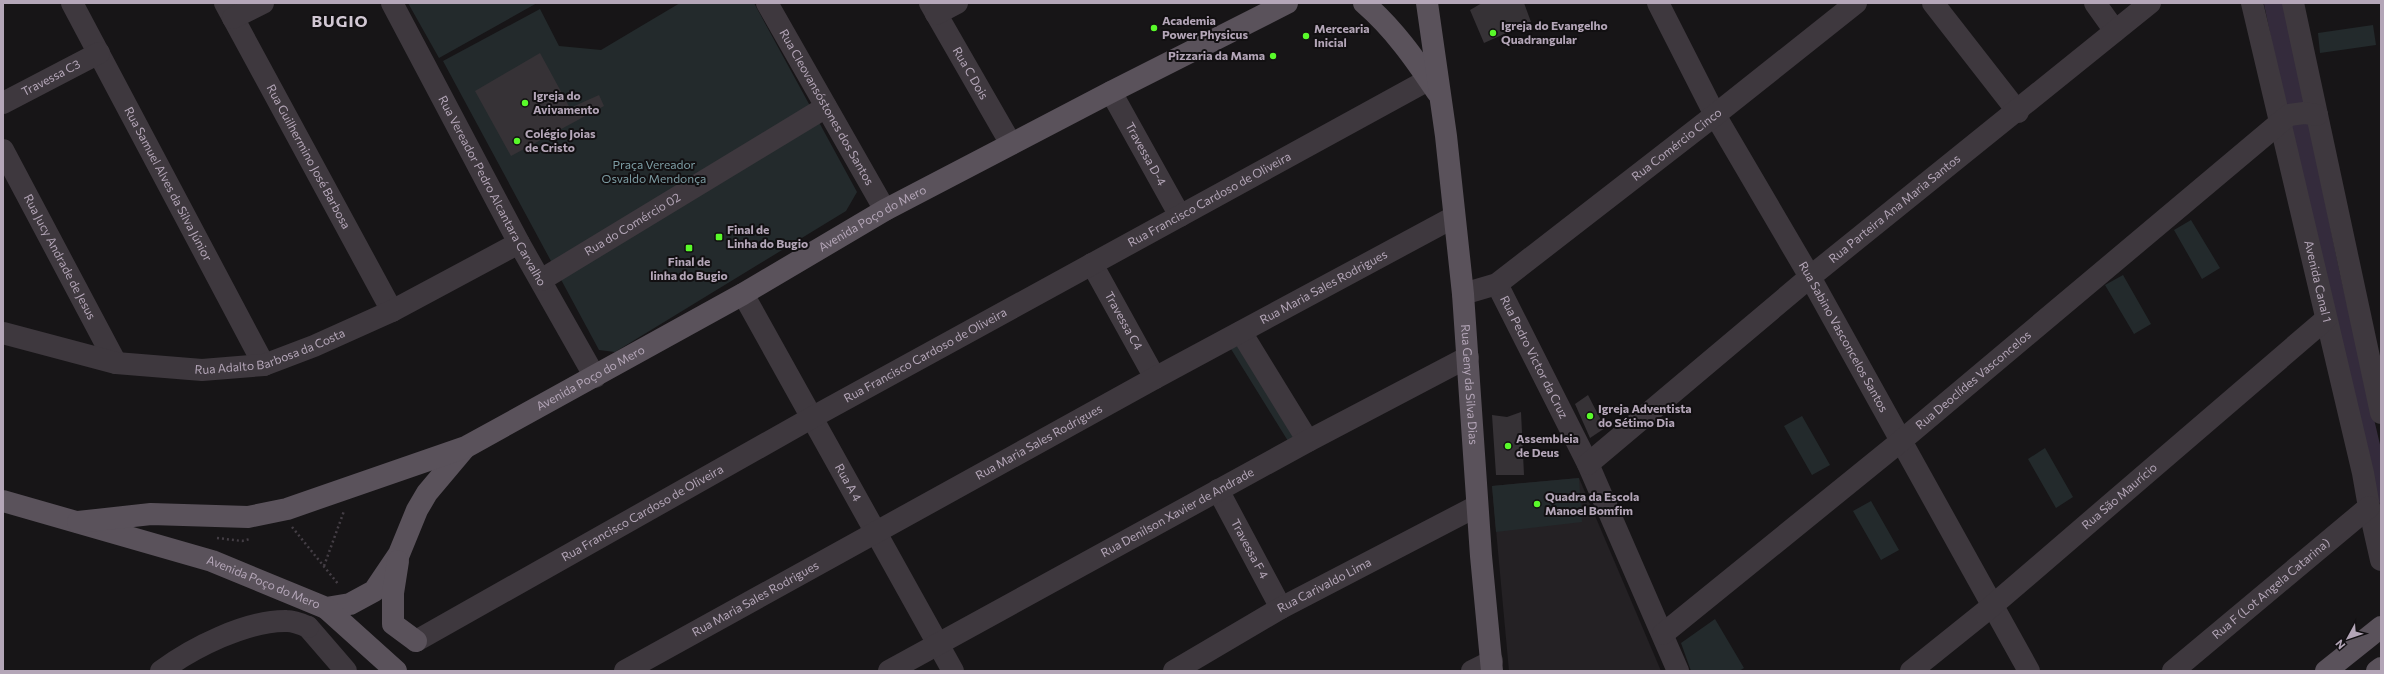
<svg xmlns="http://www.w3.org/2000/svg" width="2384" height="674" viewBox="0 0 2384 674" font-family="Commissioner,sans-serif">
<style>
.built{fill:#242124}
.green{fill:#232a2c}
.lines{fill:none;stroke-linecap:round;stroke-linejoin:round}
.canal{stroke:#342b3c;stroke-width:20}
.building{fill:#363236}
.path{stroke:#443e45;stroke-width:2.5;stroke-dasharray:2 3;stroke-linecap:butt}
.minor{stroke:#3e383e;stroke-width:22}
.major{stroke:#5a525b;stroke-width:22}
.poi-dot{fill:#59fa2a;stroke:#121012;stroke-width:1.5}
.labels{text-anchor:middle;stroke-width:4;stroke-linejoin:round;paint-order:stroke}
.poi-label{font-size:12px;font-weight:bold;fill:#b4a6b8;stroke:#121012;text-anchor:start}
.street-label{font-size:12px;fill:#b4a6b8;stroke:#121012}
.park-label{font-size:12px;fill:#7d9da4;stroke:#121012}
.district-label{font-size:16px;font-weight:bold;letter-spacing:1px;fill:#d2c8d4;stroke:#121012}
</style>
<rect width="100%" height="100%" fill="#171517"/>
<path class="built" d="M1579 478 1661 671H1509L1492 486Z"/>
<path class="green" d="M408 3H537L439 58Z
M680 3H754L857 192 846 211 615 352 599 350 443 61 540 9 559 46 601 50Z
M2373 25 2376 45 2320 53 2318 33Z
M2191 220 2220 268 2202 279 2174 230Z
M2123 275 2151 324 2134 334 2105 285Z
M1239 343 1300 439 1288 441 1231 349Z
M1802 416 1830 465 1812 475 1784 426Z
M2045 448 2073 497 2056 508 2028 459Z
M1579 478 1582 522 1496 532 1492 486Z
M1871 501 1899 550 1881 560 1853 511Z
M1715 619 1744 668 1739 671H1691L1681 643Z"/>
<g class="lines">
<path class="canal" d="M2274 3 2329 270 2381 493"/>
</g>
<path class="building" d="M1482 3H1524L1531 22 1484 43 1470 10Z
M540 53 570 108 599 95 604 106 511 156 475 91Z
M1588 395 1605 428 1590 438 1575 404Z
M1521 412 1524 475H1496L1492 415 1507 417Z"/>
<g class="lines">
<path class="path" d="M292 527 339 585
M217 538 242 541 250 539
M324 566 344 511"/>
<g class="minor">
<path id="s1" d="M72 3 264 365"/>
<path id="s2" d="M225 3 392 311"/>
<path id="s3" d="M392 3 519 243 595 377"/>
<path id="s4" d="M767 3 885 210"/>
<path id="s5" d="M930 3 1011 144"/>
<path id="s6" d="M1658 3 1715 115 1810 277 2029 671"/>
<path d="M1933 3 2018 112"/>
<path d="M2095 3 2115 31"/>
<path id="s7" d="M2252 3 2363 473 2369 507 2381 560"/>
<path d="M2293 3 2381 413"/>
<path d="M936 14 957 3"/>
<path d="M233 18 263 3"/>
<path id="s8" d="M1111 92 1180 216"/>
<path id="s9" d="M3 103 99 53"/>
<path id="s10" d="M3 150 116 363"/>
<path id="s11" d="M1092 264 1155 378"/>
<path id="s12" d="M541 280 826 107"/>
<path id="s13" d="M1497 284 1588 464 1678 671"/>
<path id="s14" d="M743 294 953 671"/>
<path id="s15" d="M1463 294 1497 284 1715 115 1856 3"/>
<path d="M1241 332 1308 441"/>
<path id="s16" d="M3 333 116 363 202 370 264 365 314 346 392 311 519 243"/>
<path id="s17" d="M1588 464 1810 277 2150 3"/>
<path id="s18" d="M1218 490 1281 608"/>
<path d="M308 627 346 671"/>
<path id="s19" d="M1663 634 1901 441 2289 115 2304 113 2317 115"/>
<path id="s20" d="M416 641 813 417 1437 75"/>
<path d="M161 671C192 648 247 620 287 621 294 621 301 624 308 627"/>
<path id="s21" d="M625 671 1155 378 1454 217"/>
<path id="s22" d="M889 671 1308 441 1468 357"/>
<path id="s23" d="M1174 671 1281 608 1477 506"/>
<path d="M1472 671 1492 661"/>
<path id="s24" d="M1911 671 1992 606 2326 319"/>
<path id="s25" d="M2173 671 2369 507"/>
</g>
<g class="major">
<path d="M1364 3C1394 29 1415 59 1437 92"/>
<path id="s26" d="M1427 3 1446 136 1463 294 1481 556 1492 671"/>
<path id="s27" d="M3 501 212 561 326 608 350 604 374 591 399 554 417 510 427 493 464 449"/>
<path id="s28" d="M78 522 151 514 248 517 287 509 466 447 743 294 885 210 1111 92 1287 3"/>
<path d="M398 561 393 593V624L416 641"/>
<path d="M326 608 396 671"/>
<path d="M2326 671 2381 627"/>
<path d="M2377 671 2381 668"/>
</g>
</g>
<g class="poi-dot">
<circle cx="1154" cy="28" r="4"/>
<circle cx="1493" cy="33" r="4"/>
<circle cx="1306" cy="36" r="4"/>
<circle cx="1273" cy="56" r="4"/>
<circle cx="525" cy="103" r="4"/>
<circle cx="517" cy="141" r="4"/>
<rect x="715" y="233" width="8" height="8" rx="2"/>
<rect x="685" y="244" width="8" height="8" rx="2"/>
<circle cx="1590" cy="416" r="4"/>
<circle cx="1508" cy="446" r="4"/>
<circle cx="1537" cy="504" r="4"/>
</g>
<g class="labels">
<g class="poi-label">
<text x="1162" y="25">Academia<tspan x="1162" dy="14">Power Physicus</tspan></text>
<text x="1501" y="30">Igreja do Evangelho<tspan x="1501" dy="14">Quadrangular</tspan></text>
<text x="1314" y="33">Mercearia<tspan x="1314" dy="14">Inicial</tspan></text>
<text x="1265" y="60" text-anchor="end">Pizzaria da Mama</text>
<text x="533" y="100">Igreja do<tspan x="533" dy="14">Avivamento</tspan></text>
<text x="525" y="138">Colégio Joias<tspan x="525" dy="14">de Cristo</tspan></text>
<text x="727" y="234">Final de<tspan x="727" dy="14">Linha do Bugio</tspan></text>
<text x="689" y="266" text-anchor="middle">Final de<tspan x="689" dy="14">linha do Bugio</tspan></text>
<text x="1598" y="413">Igreja Adventista<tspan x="1598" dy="14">do Sétimo Dia</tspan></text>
<text x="1516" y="443">Assembleia<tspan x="1516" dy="14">de Deus</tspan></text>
<text x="1545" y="501">Quadra da Escola<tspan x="1545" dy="14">Manoel Bomfim</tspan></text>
</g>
<g class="street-label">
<text dy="4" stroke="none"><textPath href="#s5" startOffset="81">Rua C Dois</textPath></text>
<text dy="4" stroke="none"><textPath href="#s9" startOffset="54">Travessa C3</textPath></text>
<text dy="4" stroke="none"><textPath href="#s4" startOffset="120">Rua Cleovansóstones dos Santos</textPath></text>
<text dy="4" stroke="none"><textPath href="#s15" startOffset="263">Rua Comércio Cinco</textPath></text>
<text dy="4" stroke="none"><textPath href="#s8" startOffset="71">Travessa D-4</textPath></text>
<text dy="4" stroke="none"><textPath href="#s2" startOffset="175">Rua Guilhermino José Barbosa</textPath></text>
<text dy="4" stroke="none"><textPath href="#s1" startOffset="205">Rua Samuel Alves da Silva Júnior</textPath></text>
<text dy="4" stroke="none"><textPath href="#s3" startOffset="213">Rua Vereador Pedro Alcantara Carvalho</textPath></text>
<text dy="4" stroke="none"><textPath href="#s20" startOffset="908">Rua Francisco Cardoso de Oliveira</textPath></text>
<text dy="4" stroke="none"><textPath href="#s17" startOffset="399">Rua Parteira Ana Maria Santos</textPath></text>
<text dy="4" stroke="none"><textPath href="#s28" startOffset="866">Avenida Poço do Mero</textPath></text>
<text dy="4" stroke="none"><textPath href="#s12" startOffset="107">Rua do Comércio 02</textPath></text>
<text dy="4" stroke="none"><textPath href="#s10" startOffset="121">Rua Jucy Andrade de Jesus</textPath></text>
<text dy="4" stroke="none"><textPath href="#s7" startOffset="286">Avenida Canal 1</textPath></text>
<text dy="4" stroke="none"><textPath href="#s21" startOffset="797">Rua Maria Sales Rodrigues</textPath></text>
<text dy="4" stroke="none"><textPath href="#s11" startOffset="65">Travessa C4</textPath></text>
<text dy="4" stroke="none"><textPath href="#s6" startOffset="382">Rua Sabino Vasconcelos Santos</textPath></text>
<text dy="4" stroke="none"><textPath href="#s16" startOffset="274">Rua Adalto Barbosa da Costa</textPath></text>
<text dy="4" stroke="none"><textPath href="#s20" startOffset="584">Rua Francisco Cardoso de Oliveira</textPath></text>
<text dy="4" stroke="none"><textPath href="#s13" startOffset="82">Rua Pedro Victor da Cruz</textPath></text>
<text dy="4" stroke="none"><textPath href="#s28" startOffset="542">Avenida Poço do Mero</textPath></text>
<text dy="4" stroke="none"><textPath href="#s19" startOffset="401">Rua Deoclídes Vasconcelos</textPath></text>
<text dy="4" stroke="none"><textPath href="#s26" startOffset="384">Rua Geny da Silva Dias</textPath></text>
<text dy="4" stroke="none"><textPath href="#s21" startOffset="473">Rua Maria Sales Rodrigues</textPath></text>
<text dy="4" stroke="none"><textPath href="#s14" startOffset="216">Rua A 4</textPath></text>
<text dy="4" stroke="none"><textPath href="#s24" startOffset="272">Rua São Maurício</textPath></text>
<text dy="4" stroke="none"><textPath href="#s22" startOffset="329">Rua Denilson Xavier de Andrade</textPath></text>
<text dy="4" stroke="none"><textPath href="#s20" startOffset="260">Rua Francisco Cardoso de Oliveira</textPath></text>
<text dy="4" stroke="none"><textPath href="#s18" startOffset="67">Travessa F 4</textPath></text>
<text dy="4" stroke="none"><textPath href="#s27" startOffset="273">Avenida Poço do Mero</textPath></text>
<text dy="4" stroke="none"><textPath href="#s23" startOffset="173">Rua Carivaldo Lima</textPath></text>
<text dy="4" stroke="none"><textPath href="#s25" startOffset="128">Rua F (Lot Angela Catarina)</textPath></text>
<text dy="4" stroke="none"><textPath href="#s21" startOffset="149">Rua Maria Sales Rodrigues</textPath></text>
</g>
<g class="park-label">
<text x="654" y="169">Praça Vereador<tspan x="654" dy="14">Osvaldo Mendonça</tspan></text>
</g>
<g class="district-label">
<text x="340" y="27">BUGIO</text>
</g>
</g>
<rect width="2384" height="674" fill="none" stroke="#b4a6b8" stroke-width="8"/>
<g transform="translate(2348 638) rotate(230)" stroke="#121012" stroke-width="3" paint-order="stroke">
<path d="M0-3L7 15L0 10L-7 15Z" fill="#b4a6b8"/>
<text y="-6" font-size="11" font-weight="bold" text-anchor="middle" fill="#b4a6b8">N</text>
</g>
</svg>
